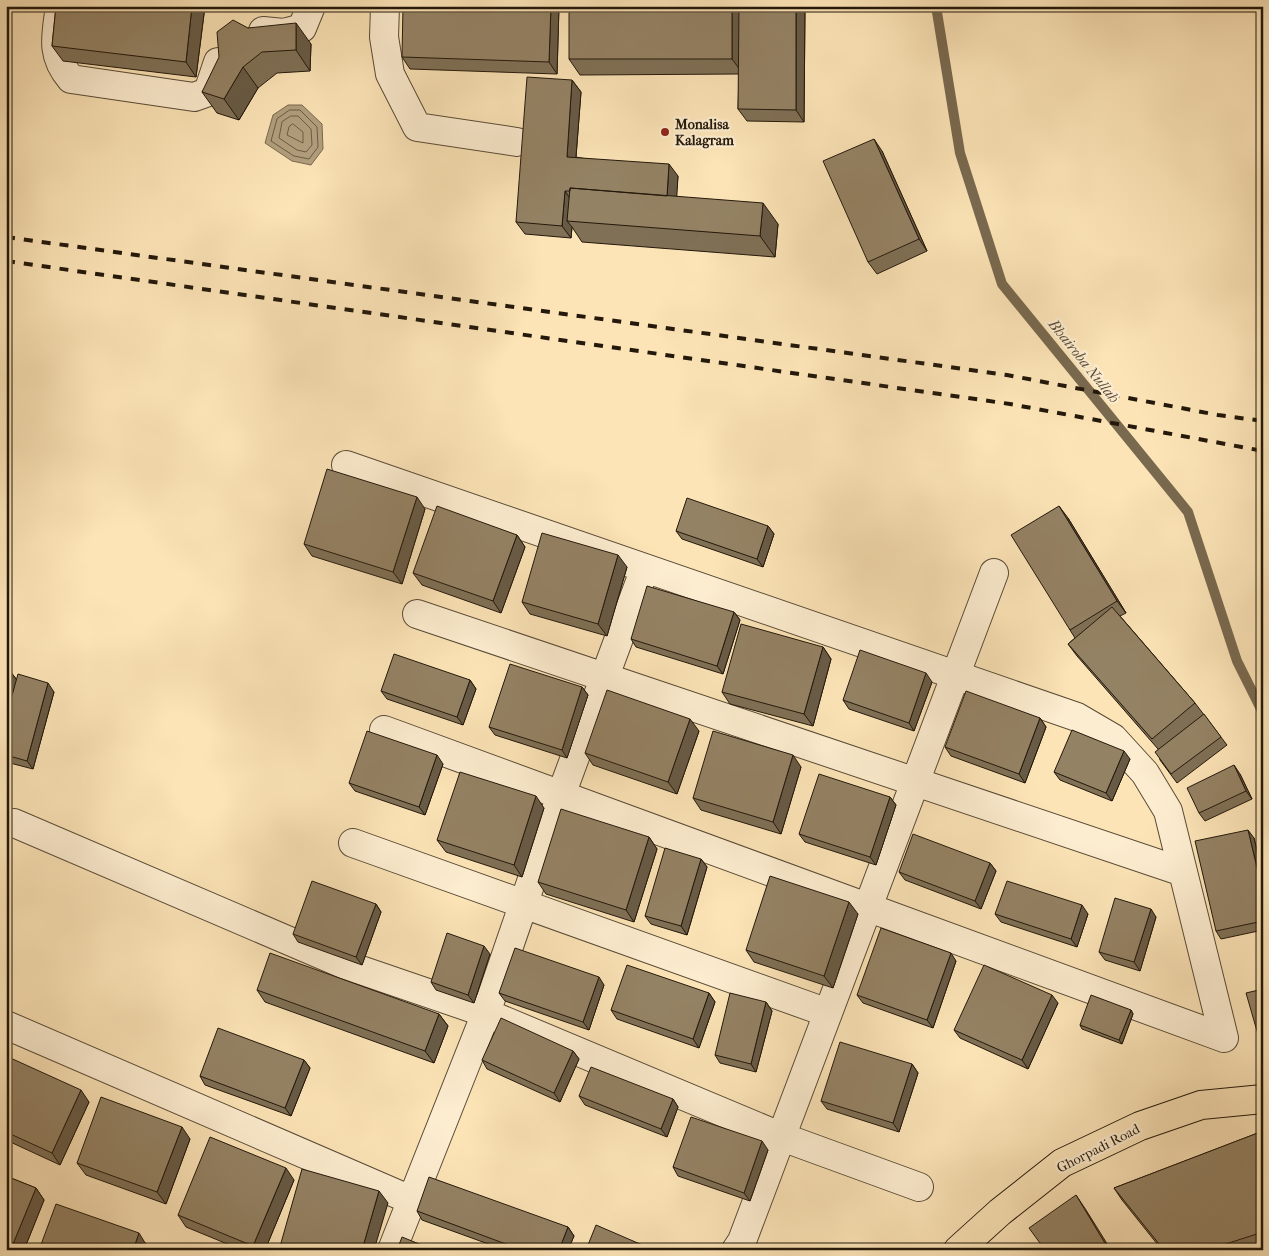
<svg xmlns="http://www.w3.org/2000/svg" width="1269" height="1256" viewBox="0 0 1269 1256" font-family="'IM FELL French Canon',serif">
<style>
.water{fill:#b29f7d;stroke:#79694f}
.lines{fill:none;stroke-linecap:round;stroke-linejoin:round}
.shore{stroke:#6a5c44;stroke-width:1}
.stream{stroke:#79694f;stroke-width:10}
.minor-casing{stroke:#594b36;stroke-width:30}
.major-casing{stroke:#23180b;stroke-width:30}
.minor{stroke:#fdedd0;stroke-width:28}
.major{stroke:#fce4b7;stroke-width:28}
.rail{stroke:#23180b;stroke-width:4;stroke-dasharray:9 9;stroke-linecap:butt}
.wall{fill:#7f7056;stroke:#23180b}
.shaded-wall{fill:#685b46;stroke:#23180b}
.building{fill:#948264;stroke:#23180b}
.poi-dot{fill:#8f2418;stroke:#fdedd0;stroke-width:2}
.labels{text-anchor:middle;stroke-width:4.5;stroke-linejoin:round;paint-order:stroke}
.poi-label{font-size:14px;font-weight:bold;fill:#23180b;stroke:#fdedd0;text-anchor:start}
.street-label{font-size:14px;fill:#23180b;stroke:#fdedd0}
.water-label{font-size:15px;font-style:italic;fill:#5c4e39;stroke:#fdedd0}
</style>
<rect width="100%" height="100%" fill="#fce4b7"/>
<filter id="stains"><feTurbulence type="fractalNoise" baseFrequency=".004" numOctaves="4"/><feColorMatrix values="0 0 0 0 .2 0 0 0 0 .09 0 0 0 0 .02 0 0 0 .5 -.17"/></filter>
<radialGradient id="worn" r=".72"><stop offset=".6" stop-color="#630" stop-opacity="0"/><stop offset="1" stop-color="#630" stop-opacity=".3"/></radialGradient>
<path class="water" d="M288 105H302L322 124 323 149 311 165 292 161 265 143 273 115Z"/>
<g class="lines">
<path class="shore" d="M290 110H300L317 127 318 147 309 159 294 156 271 141 277 119Z
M291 116H298L311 129 312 145 306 152 297 150 279 138 282 122Z
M293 124 303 132V143L287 135 289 127Z"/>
<path class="stream" d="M936 6 960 153 1002 284 1188 512 1237 661 1263 713"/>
<defs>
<path id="minor" d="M60 6C56 35 50 55 71 79L194 97 208 92 218 62
M385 6 384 37 390 74 417 127 517 142
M263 31 284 33 302 28 311 6
M346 465 1077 717 1113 738 1145 773 1168 811 1224 1038
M417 614 1183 872
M384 730 1224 1038
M14 823 343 964 486 1013 782 1137 919 1187
M353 843 828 1013
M6 1025 411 1200
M392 1250 486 1013 561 795 645 568
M736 1250 742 1241 994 573"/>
<path id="major" d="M958 1250 1000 1212 1062 1163 1140 1126 1201 1105 1263 1099"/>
</defs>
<use href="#minor" class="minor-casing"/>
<use href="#major" class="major-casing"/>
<use href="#minor" class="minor"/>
<use href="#major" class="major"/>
<path class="rail" d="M6 237 1007 375 1218 415 1263 421
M6 261 1010 404 1263 451"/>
</g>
<path class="wall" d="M56 6H205L196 77 63 61 52 46Z
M280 6H298L297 8Z
M559 6 557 74 410 69 402 57Z
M805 6 804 122 747 121 738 109 739 74 580 75 569 59Z
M248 28 311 44 310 71 277 73 258 88 239 120 217 113 202 92Z
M572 80 581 92 576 157 678 176 676 197 778 224 775 257 582 242 572 227 571 238 525 234 516 222Z
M882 151 927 251 877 274 868 262Z
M425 509 402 584 312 556 304 544Z
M1068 518 1126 613 1120 616 1195 703 1227 745 1177 783 1160 760 1158 749 1077 656 1068 644 1075 638 1070 630Z
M768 526 774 534 763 567 682 539 676 531Z
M517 535 525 547 501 613 422 585 413 573Z
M627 567 607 636 530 614 522 602Z
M734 612 740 620 723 674 636 647 631 639Z
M823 647 831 659 813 726 730 704 722 692Z
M6 670 10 671 17 680 54 692 33 769 6 762Z
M470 680 476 689 463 725 387 699 381 691Z
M932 682 914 731 849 709 843 700Z
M582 687 588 695 567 758 495 735 489 727Z
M1040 718 1046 727 1025 783 951 756 945 747Z
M699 731 677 794 593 765 585 753Z
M1130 759 1112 801 1060 780 1054 772Z
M443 764 425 815 355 791 349 783Z
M801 767 781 834 701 810 693 798Z
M1240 774 1252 799 1205 821 1199 813Z
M890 797 896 805 876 865 805 842 799 834Z
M544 808 522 877 446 852 437 840Z
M649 837 657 849 634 922 546 894 538 882Z
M1254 838 1263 876V930L1221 939 1216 931Z
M701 859 707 867 687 935 651 924 645 916Z
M990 863 996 871 981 909 905 880 899 872Z
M376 904 381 912 362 965 298 942 293 934Z
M858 914 833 988 754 962 746 950Z
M995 914H1088L1077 947 1001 922Z
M1156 917 1140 971 1105 960 1099 952Z
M490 954 474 1003 436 990 431 982Z
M956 961 933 1028 863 1003 857 995Z
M604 985 589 1030 505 1001 499 993Z
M1263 989V1039H1262L1257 1031Z
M257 990 439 1014 448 1026 434 1063 265 1002Z
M709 993 715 1002 699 1048 617 1019 611 1010Z
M766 1002 772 1011 756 1072 720 1063 715 1055Z
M1058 1003 1028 1069 960 1038 954 1030Z
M1131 1010 1133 1014 1122 1044 1082 1029 1080 1025Z
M573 1051 579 1059 560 1102 487 1069 482 1060Z
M6 1056 89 1102 60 1165 6 1140Z
M304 1060 310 1068 291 1116 205 1085 200 1076Z
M912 1064 918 1073 899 1132 827 1109 821 1101Z
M579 1096 673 1099 678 1107 667 1137 585 1105Z
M1263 1131V1247L1254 1250H1162L1122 1200 1114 1188Z
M190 1139 166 1204 86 1175 77 1163Z
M768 1150 750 1201 678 1176 673 1167Z
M6 1176 36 1188 44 1200 24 1250H6Z
M294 1180 265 1250H242L186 1227 178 1215Z
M417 1211 568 1227 574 1236 568 1250H505L422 1220Z"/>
<path class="shaded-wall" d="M192 6H205L196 77 186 62Z
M551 6H559L557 74 549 62Z
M732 6H743V74L732 59Z
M796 6H805L804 122 796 110Z
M296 23 311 44 310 71 296 50Z
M243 67 258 88 239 120 224 99Z
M572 80 581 92 575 169 567 157Z
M874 139 882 151 927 251 919 239Z
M669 164 678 176 676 210 667 198Z
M565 191 573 203 567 221 572 227 571 238 562 226Z
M763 203 778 224 775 257 760 236Z
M417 497 425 509 402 584 393 572Z
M1059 506 1068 518 1126 613 1117 601Z
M768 526 774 534 763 567 757 559Z
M517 535 525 547 501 613 493 601Z
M618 555 627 567 607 636 598 624Z
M734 612 740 620 723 674 717 666Z
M823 647 831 659 813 726 804 714Z
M10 671 19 683 6 718V683Z
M926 673 932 682 914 731 909 723Z
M470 680 476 689 463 725 457 717Z
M48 683 54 692 33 769 27 761Z
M582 687 588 695 567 758 562 750Z
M1040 718 1046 727 1025 783 1019 774Z
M690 719 699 731 677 794 668 782Z
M1124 751 1130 759 1112 801 1106 793Z
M437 755 443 764 425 815 419 807Z
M793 755 801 767 781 834 773 822Z
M1234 765 1240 774 1252 799 1246 791Z
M536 796 544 808 522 877 514 865Z
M890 797 896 805 876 865 870 857Z
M1248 830 1254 838 1263 876V893Z
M649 837 657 849 634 922 626 910Z
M701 859 707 867 687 935 681 926Z
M990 863 996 871 981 909 975 901Z
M849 902 858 914 833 988 824 976Z
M376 904 381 912 362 965 356 957Z
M1082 905 1088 914 1077 947 1071 939Z
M1151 909 1156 917 1140 971 1134 962Z
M484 946 490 954 474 1003 468 995Z
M951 953 956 961 933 1028 927 1020Z
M599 977 604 985 589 1030 583 1022Z
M709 993 715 1002 699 1048 693 1039Z
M1052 995 1058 1003 1028 1069 1022 1060Z
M766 1002 772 1011 756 1072 751 1064Z
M1131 1010 1133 1014 1122 1044 1119 1040Z
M439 1014 448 1026 434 1063 425 1051Z
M573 1051 579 1059 560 1102 554 1093Z
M304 1060 310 1068 291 1116 285 1108Z
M912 1064 918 1073 899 1132 893 1123Z
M81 1090 89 1102 60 1165 52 1153Z
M673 1099 678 1107 667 1137 661 1129Z
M182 1127 190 1139 166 1204 157 1192Z
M762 1141 768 1150 750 1201 744 1193Z
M286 1168 294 1180 265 1250H256L253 1246Z
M36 1188 44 1200 24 1250H17L13 1244Z
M379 1191 388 1203 374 1250H362Z
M1076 1195 1086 1210 1111 1250H1109Z
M568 1227 574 1236 568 1250H559Z
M139 1233 147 1246 146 1250H133Z"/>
<path class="building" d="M56 6H192L186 62 52 46Z
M403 6H551L549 62 402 57Z
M569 6H732V59H569Z
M739 6H796V110L738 109Z
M233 20 248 28 296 23V50L262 52 243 67 224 99 202 92 219 57 217 32Z
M527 77 572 80 567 157 669 164 667 196 570 188V191H565L562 226 516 222Z
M874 139 919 239 868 262 823 161Z
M570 188 763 203 760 236 567 221Z
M327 469 417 497 393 572 304 544Z
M687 498 768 526 757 559 676 531Z
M437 506 517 535 493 601 413 573Z
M1059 506 1117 601 1070 630 1011 535Z
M542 533 618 555 598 624 522 602Z
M647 586 734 612 717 666 631 639Z
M1112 607 1195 703 1152 739 1068 644Z
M741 624 823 647 804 714 722 692Z
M860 650 926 673 909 723 843 700Z
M394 654 470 680 457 717 381 691Z
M510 664 582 687 562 750 489 727Z
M6 670 10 671 6 683Z
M18 674 48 683 27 761 6 755V717Z
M607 690 690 719 668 782 585 753Z
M966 691 1040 718 1019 774 945 747Z
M1204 714 1221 737 1171 774 1155 752Z
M1072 730 1124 751 1106 793 1054 772Z
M367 731 437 755 419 807 349 783Z
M713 731 793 755 773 822 693 798Z
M1234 765 1246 791 1199 813 1187 788Z
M460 772 536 796 514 865 437 840Z
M819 774 890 797 870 857 799 834Z
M561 809 649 837 626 910 538 882Z
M1248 830 1263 893V921L1216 931 1195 841Z
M913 834 990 863 975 901 899 872Z
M665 848 701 859 681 926 645 916Z
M770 876 849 902 824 976 746 950Z
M312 881 376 904 356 957 293 934Z
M1007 881 1082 905 1071 939 995 914Z
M1115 898 1151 909 1134 962 1099 952Z
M881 928 951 953 927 1020 857 995Z
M447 933 484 946 468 995 431 982Z
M515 948 599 977 583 1022 499 993Z
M270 953 439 1014 425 1051 257 990Z
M627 965 709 993 693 1039 611 1010Z
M984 965 1052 995 1022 1060 954 1030Z
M1263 989V1029L1257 1031 1246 993Z
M730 993 766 1002 751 1064 715 1055Z
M1091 995 1131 1010 1119 1040 1080 1025Z
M501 1018 573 1051 554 1093 482 1060Z
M218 1028 304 1060 285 1108 200 1076Z
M840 1042 912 1064 893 1123 821 1101Z
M6 1056 81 1090 52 1153 6 1132Z
M591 1067 673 1099 661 1129 579 1096Z
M101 1097 182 1127 157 1192 77 1163Z
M691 1117 762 1141 744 1193 673 1167Z
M1263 1131V1232L1207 1250H1164L1114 1188Z
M210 1137 286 1168 253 1246 178 1215Z
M302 1169 379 1191 362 1250H279Z
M6 1176 36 1188 13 1244 6 1241Z
M429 1177 568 1227 559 1250H522L417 1211Z
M1076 1195 1109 1250H1045L1029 1228Z
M56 1204 139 1233 133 1250H39Z
M596 1225 654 1250H586Z
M402 1237 434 1250H397Z"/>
<circle class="poi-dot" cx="665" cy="132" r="5"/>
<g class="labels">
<g class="poi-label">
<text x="675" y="129">Monalisa<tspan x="675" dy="16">Kalagram</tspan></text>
</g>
<g class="street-label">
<text transform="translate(1098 1148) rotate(-27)" y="5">Ghorpadi Road</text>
</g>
<g class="water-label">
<text transform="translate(1084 361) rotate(51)" y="5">Bhairoba Nullah</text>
</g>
</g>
<rect width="1269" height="1256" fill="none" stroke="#fce4b7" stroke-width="25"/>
<rect x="8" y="8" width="1254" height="1241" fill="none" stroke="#23180b" stroke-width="2.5"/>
<rect x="12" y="12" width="1244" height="1231" fill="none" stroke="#23180b"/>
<rect width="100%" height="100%" filter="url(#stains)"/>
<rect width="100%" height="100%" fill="url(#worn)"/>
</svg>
